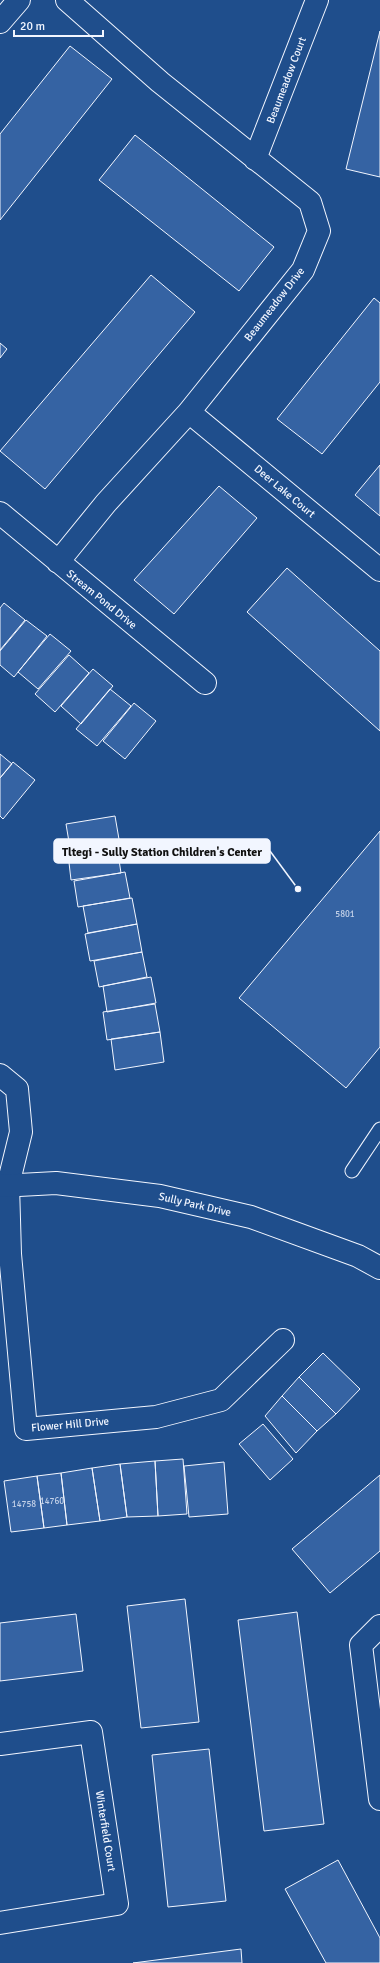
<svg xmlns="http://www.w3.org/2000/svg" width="380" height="1963" viewBox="0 0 380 1963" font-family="Signika,sans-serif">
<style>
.building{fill:#3563a3;stroke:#f2f6ff}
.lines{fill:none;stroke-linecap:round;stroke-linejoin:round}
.lane-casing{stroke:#f2f6ff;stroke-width:15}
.street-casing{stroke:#f2f6ff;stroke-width:24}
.secondary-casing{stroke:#f2f6ff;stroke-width:24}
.lane{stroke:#1f4e8c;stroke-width:13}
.street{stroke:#1f4e8c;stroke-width:22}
.secondary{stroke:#1f4e8c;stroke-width:22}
.labels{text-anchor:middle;stroke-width:3;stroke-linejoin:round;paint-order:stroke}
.number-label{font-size:9px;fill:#c3d1e8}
.street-label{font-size:11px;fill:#f2f6ff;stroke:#1f4e8c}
.leader{fill:none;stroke:#f2f6ff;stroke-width:1.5}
.callout-dot{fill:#f2f6ff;stroke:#1f4e8c;stroke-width:1.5}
.callout{fill:#f2f6ff;stroke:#f2f6ff;stroke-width:1.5}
.callout-label{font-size:12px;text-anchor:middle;font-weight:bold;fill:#111}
</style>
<rect width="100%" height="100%" fill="#1f4e8c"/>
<path class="building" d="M380 31V177L346 169Z
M70 46 112 79 0 220V134Z
M135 135 274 247 239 291 99 180Z
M151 275 195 312 45 489 0 451Z
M374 298 380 303V382L322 454 277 419Z
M0 343 7 349 0 358Z
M380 465V516L355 495Z
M219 486 257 518 174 614 134 580Z
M287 568 380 651V731L247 612Z
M4 603 25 620 0 650V608Z
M26 620 47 636 14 677 0 665V651Z
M50 634 71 651 38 689 18 672Z
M69 655 89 673 55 712 35 694Z
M93 669 113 686 81 724 61 706Z
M110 689 131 706 97 746 76 729Z
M134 703 156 721 125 759 103 741Z
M0 754 12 764 0 778Z
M13 762 35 780 3 819 0 816V778Z
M115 816 120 845 71 854 66 824Z
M380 831V1047L346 1088 239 998Z
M117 847 121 873 71 880 68 854Z
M125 872 130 898 78 907 74 881Z
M132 898 137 924 88 933 83 906Z
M137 924 142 952 90 961 85 934Z
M142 952 147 977 99 987 94 961Z
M151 977 156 1003 107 1012 103 986Z
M155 1004 160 1032 107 1040 103 1012Z
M160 1032 164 1062 115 1070 111 1039Z
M323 1353 360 1389 336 1414 299 1377Z
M299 1377 336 1414 317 1431 282 1396Z
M282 1396 317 1431 296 1453 265 1416Z
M263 1424 293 1459 270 1480 239 1444Z
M183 1459 187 1514 158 1516 155 1461Z
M155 1461 158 1516 127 1517 120 1464Z
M224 1462 228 1514 189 1517 184 1466Z
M120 1464 127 1517 100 1521 92 1468Z
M92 1468 100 1521 67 1525 61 1473Z
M61 1473 67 1525 44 1528 37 1476Z
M380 1475V1551L330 1593 292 1549Z
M37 1476 44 1528 11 1532 4 1481Z
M185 1599 199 1722 141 1728 127 1606Z
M297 1612 324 1824 264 1831 238 1620Z
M76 1614 83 1671 0 1681V1623Z
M209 1749 226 1901 168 1907 152 1755Z
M338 1860 380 1938V1963H326L285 1889Z
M241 1949 242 1963H133Z"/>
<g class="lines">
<defs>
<path id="lane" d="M352 1171 380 1129"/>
<path id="street" d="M0 22 19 0
M255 159 317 0
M189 412 380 570
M0 513 205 683
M58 562 106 503 189 412 303 270 319 231 310 202 160 82 67 0
M0 1075 17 1089 21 1132 8 1185 10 1254 26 1429 156 1417 221 1400 283 1340
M380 1626 361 1645 380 1799
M0 1744 91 1732 117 1904 0 1923"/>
<path id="secondary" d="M0 1186 56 1183 160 1196 251 1217 358 1256 380 1268"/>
</defs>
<use href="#lane" class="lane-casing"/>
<use href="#street" class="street-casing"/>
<use href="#secondary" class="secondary-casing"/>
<use href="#lane" class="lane"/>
<use href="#street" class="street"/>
<use href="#secondary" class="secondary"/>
</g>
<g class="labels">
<g class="number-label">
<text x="345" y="917">5801</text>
<text x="52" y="1504">14760</text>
<text x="24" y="1507">14758</text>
</g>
<g class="street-label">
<text transform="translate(286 80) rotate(-69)" y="4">Beaumeadow Court</text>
<text transform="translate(274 304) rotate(-52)" y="4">Beaumeadow Drive</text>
<text transform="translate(285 491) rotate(40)" y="4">Deer Lake Court</text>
<text transform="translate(102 599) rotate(39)" y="4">Stream Pond Drive</text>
<text transform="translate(195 1204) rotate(13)" y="4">Sully Park Drive</text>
<text transform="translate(70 1424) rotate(-5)" y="4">Flower Hill Drive</text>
<text transform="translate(106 1831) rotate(81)" y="4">Winterfield Court</text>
</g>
</g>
<path class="leader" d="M298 889L270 851"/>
<circle class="callout-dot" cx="298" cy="889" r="4"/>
<rect class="callout" x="54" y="839" width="216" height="24" rx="4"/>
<g class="callout-label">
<text x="162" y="856">Tltegi - Sully Station Children's Center</text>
</g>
<path d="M14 30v6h89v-6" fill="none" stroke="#f2f6ff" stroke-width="2"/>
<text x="20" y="30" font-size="12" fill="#f2f6ff" stroke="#1f4e8c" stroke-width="3" paint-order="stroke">20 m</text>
</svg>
